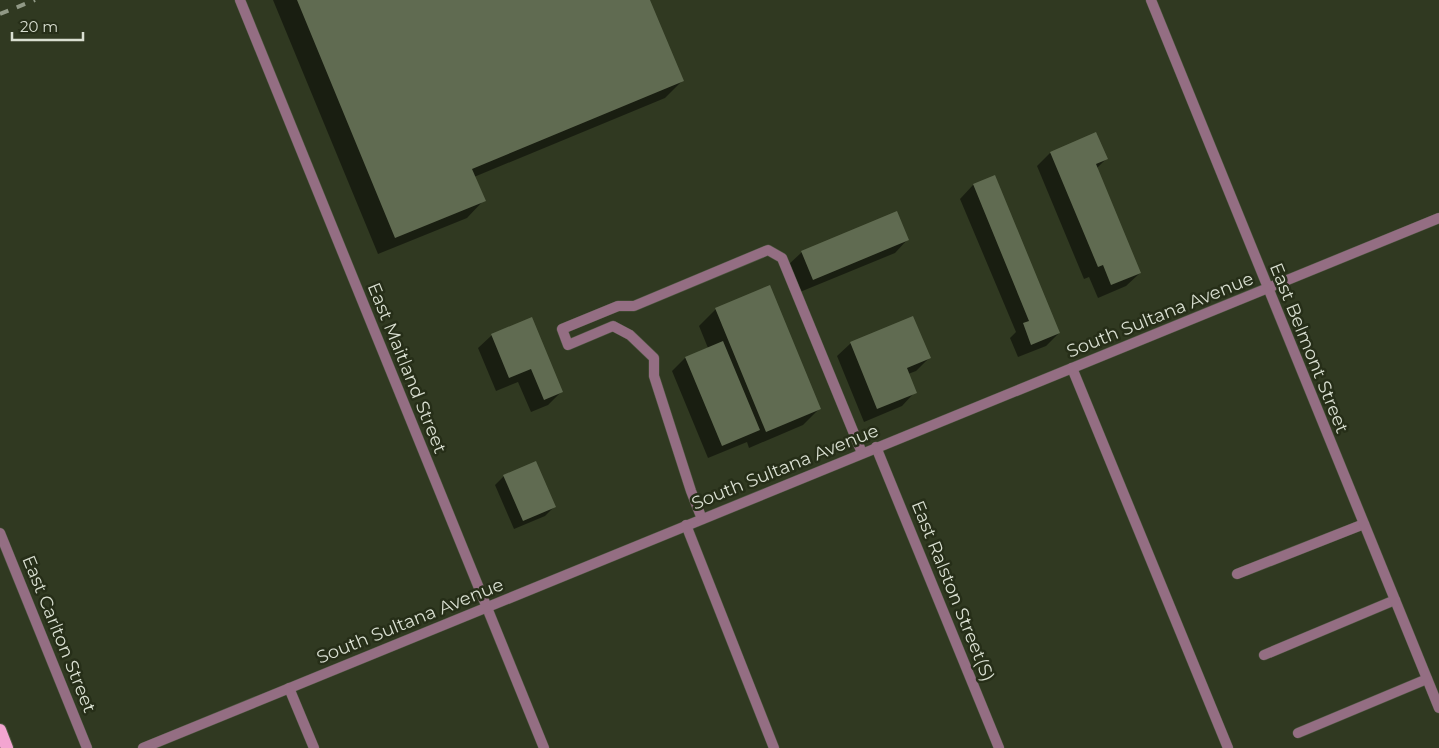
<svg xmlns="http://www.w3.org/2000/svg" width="1439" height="748" viewBox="0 0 1439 748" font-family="Montserrat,sans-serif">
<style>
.shadow{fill:#0007}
.building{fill:#606b51}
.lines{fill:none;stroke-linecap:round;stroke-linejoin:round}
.service-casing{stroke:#4e5741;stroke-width:11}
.minor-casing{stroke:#4e5741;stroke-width:11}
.tertiary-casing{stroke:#4e5741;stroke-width:11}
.primary-casing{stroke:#4e5741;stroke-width:14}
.service{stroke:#946e83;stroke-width:10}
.minor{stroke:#946e83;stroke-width:10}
.tertiary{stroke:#946e83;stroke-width:10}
.primary{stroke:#f3a5d1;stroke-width:12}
.rail{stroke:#919986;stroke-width:4;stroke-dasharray:9 9;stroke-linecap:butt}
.labels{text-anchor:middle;stroke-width:5;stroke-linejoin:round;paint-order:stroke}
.street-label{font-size:18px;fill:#d9dfd1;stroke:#262e18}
</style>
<rect width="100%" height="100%" fill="#303921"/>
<path class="shadow" d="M273 0H648L682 81 665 98 474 177 484 200 467 218 378 254Z
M1050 153 1106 159 1096 169 1140 273 1126 286 1098 298 1089 277 1084 279 1037 166Z
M994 177 1059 333 1046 346 1018 357 1010 338 1016 332 960 199 973 185Z
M908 239 895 253 800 292 788 265 802 252Z
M716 309 820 408 803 425 749 448 747 442 708 458 672 371 685 358 708 348 699 326Z
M492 335 562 391 548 405 531 412 518 382 496 391 478 348Z
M851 343 929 358 916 371 908 374 915 392 902 406 864 422 837 356Z
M504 476 554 507 545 516 514 529 495 485Z"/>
<path class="building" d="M297 0H650L684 81 472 169 486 201 395 238Z
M1096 132 1108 159 1096 164 1141 273 1111 285 1103 265 1098 267 1050 152Z
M995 175 1060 333 1031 345 1023 323 1029 321 973 184Z
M897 211 909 240 813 280 801 251Z
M770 285 821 409 766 432 715 308Z
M913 316 931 358 907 368 917 393 877 409 850 342Z
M532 317 563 392 544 400 531 369 509 378 491 334Z
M723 341 760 430 722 446 685 357Z
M536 461 556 507 523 521 503 475Z"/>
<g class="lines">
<defs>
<path id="service" d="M1072 368 1228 748
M702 519 691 491 654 376V358L630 335 613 326 568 345 562 329 618 306H634L768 250 782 258 862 453
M686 525 774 748
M1237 574 1364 524
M1264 655 1395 600
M289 688 314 748
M1298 733 1427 679"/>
<path id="minor" d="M240 0 544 748
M1151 0 1439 708
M876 447 999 748
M0 533 87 748"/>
<path id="tertiary" d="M143 748 1439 218"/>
<path id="primary" d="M0 730 7 748"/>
</defs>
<use href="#service" class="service-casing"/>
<use href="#minor" class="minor-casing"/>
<use href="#tertiary" class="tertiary-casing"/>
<use href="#primary" class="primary-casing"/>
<use href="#service" class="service"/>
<use href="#minor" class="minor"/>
<use href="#tertiary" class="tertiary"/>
<use href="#primary" class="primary"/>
<path class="rail" d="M0 14 35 0"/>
</g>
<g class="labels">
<g class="street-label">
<text transform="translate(1160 315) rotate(-22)" y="6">South Sultana Avenue</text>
<text transform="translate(1309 348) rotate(68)" y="6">East Belmont Street</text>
<text transform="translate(407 368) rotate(68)" y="6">East Maitland Street</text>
<text transform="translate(785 467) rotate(-22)" y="6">South Sultana Avenue</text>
<text transform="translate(953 591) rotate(68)" y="6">East Ralston Street(S)</text>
<text transform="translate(410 621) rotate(-22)" y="6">South Sultana Avenue</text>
<text transform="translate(59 634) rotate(68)" y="6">East Carlton Street</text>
</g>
</g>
<path d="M12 32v8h71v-8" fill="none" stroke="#d9dfd1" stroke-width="2.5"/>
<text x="20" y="32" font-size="15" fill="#d9dfd1" stroke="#262e18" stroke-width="4" paint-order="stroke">20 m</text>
</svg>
